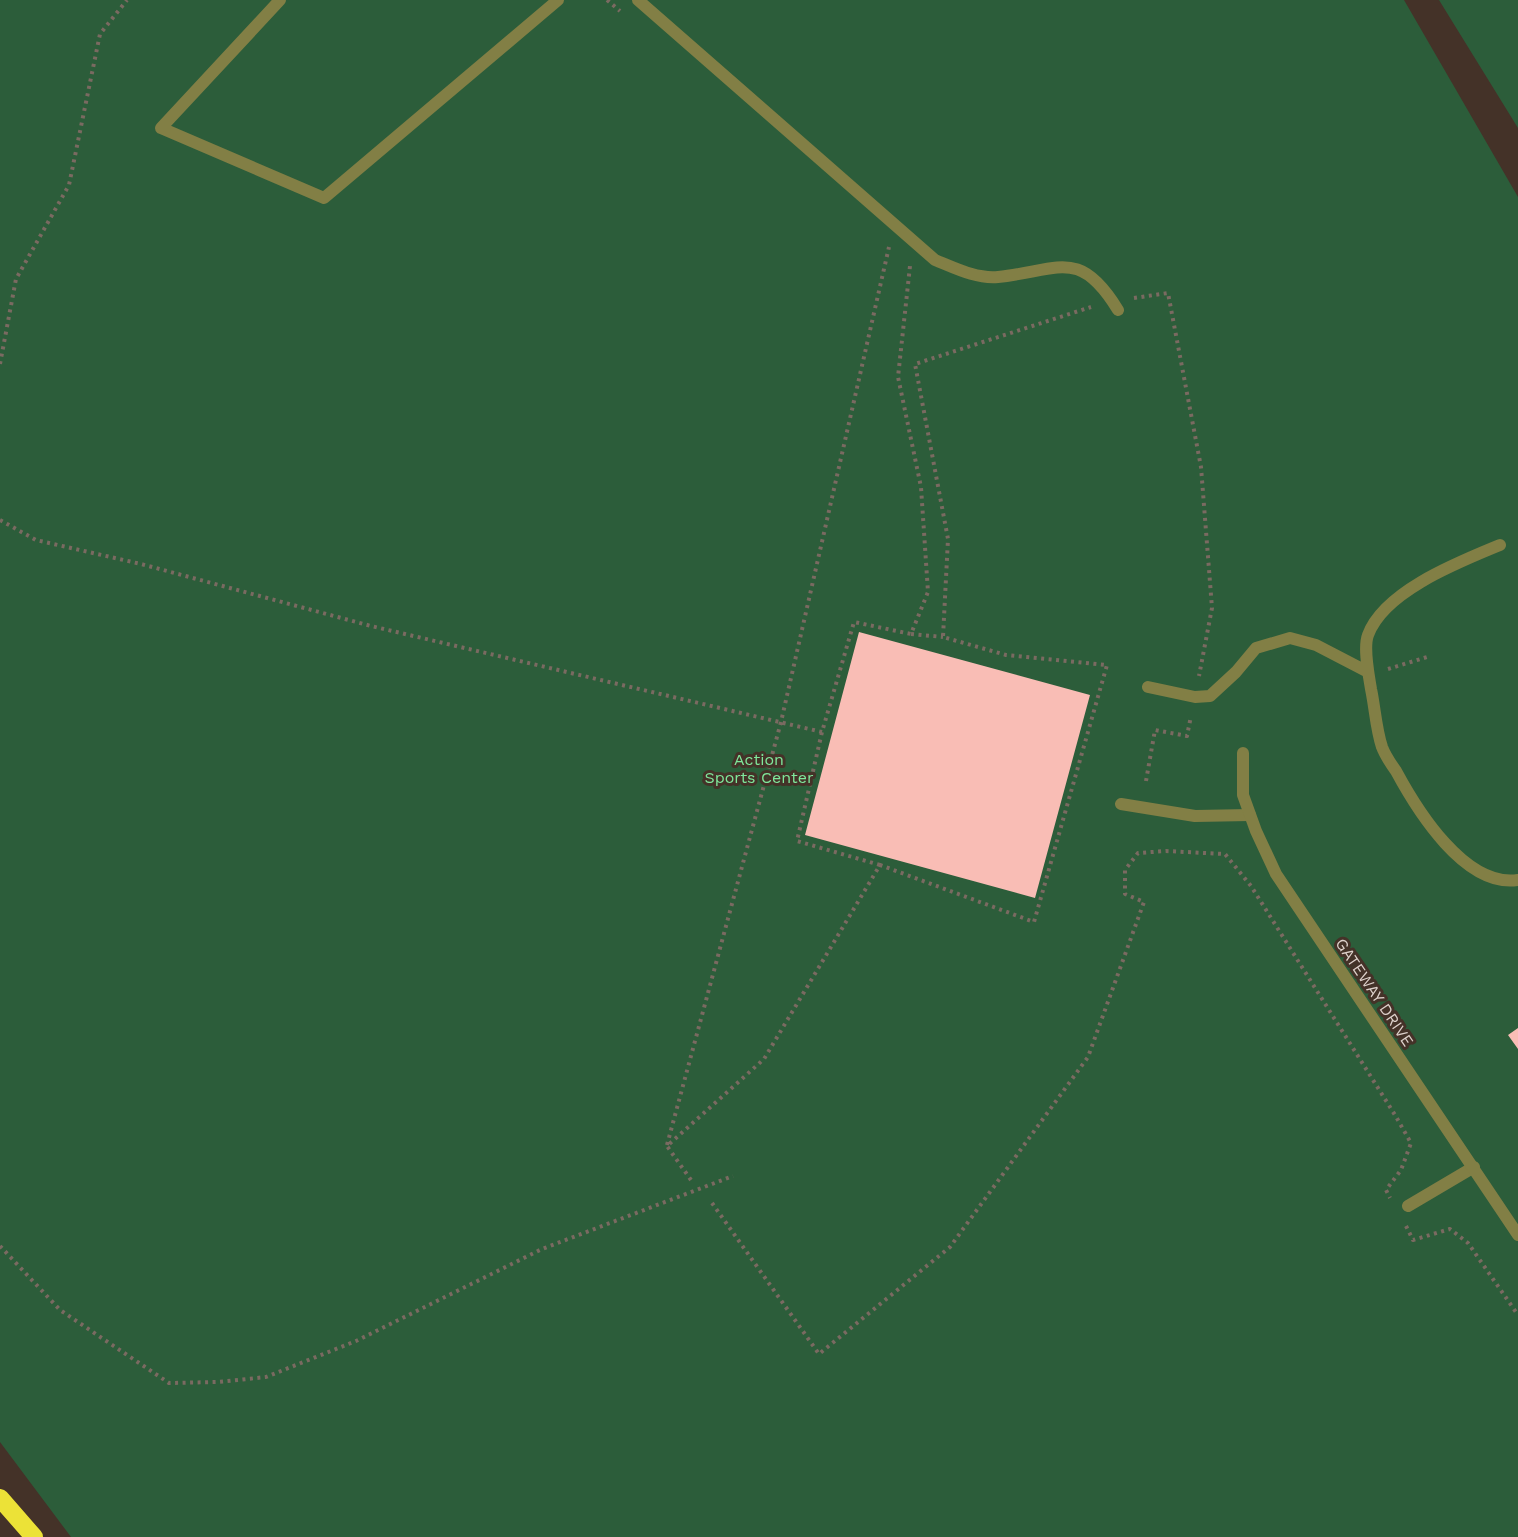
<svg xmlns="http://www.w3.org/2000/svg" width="1518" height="1537" viewBox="0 0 1518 1537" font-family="'Work Sans',sans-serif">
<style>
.green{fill:#2c5d3a}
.building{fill:#f9bdb5}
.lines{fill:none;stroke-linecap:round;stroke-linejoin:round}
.path{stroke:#7a6a61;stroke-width:4;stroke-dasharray:3 4.5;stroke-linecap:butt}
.service{stroke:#827f45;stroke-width:12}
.minor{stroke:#827f45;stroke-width:12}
.motorway{stroke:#ece237;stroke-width:18}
.labels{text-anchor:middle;stroke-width:6;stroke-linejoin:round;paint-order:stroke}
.park-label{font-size:16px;fill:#7fe89b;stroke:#443228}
.street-label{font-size:16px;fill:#ddd1cb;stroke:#443228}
</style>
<rect width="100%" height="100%" fill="#443228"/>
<path class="green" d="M0 0H1404L1518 197V1537H71L0 1442Z
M1439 0H1518V128Z"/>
<path class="building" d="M859 632 1090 695 1035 898 805 835Z
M1518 1028V1049L1508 1035Z"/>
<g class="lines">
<path class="path" d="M607 0 620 11
M1134 298 1168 293 1201 467 1212 608 1199 676
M0 364 16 279 69 185 100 34 127 0
M0 520 36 540 141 564 371 626 822 732
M911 634 943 637
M1388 669 1427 657
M1146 781 1155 730 1187 736 1191 716
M880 865 797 841 822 732 854 622 911 634 928 592 921 487 898 377 910 266
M667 1145 781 722 889 247
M691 1180 667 1146 764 1059 880 865 1034 922 1107 665 1006 655 943 637 948 539 915 364 1091 307
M712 1203 819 1354 950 1247 1088 1057 1144 902 1125 894V870L1138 853 1166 851 1225 854 1251 886 1395 1115 1411 1143 1401 1170 1386 1190 1390 1198
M1406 1226 1413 1240 1450 1229 1468 1243 1518 1315
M0 1246 60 1310 169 1383 218 1382 266 1377 356 1341 542 1249 733 1176"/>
<path class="service" d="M280 0 161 128 324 198 558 0
M638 0 935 260C955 268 976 279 998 277 1058 271 1079 246 1118 310
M1500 545C1459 562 1384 591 1368 635 1363 648 1369 676 1371 689 1375 708 1376 729 1382 747 1385 755 1391 764 1396 771 1417 810 1465 888 1518 880
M1148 687 1195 697 1210 696 1236 672 1256 648 1290 638 1316 645 1368 672
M1121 804 1195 816 1250 815
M1408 1206 1474 1167"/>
<path class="minor" d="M1243 753V795L1256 831 1276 874 1518 1235"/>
<path class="motorway" d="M0 1498 34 1537"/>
</g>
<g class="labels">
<g class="park-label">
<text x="759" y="765">Action<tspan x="759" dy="18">Sports Center</tspan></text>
</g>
<g class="street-label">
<text transform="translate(1375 992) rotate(56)" y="6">GATEWAY DRIVE</text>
</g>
</g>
</svg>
